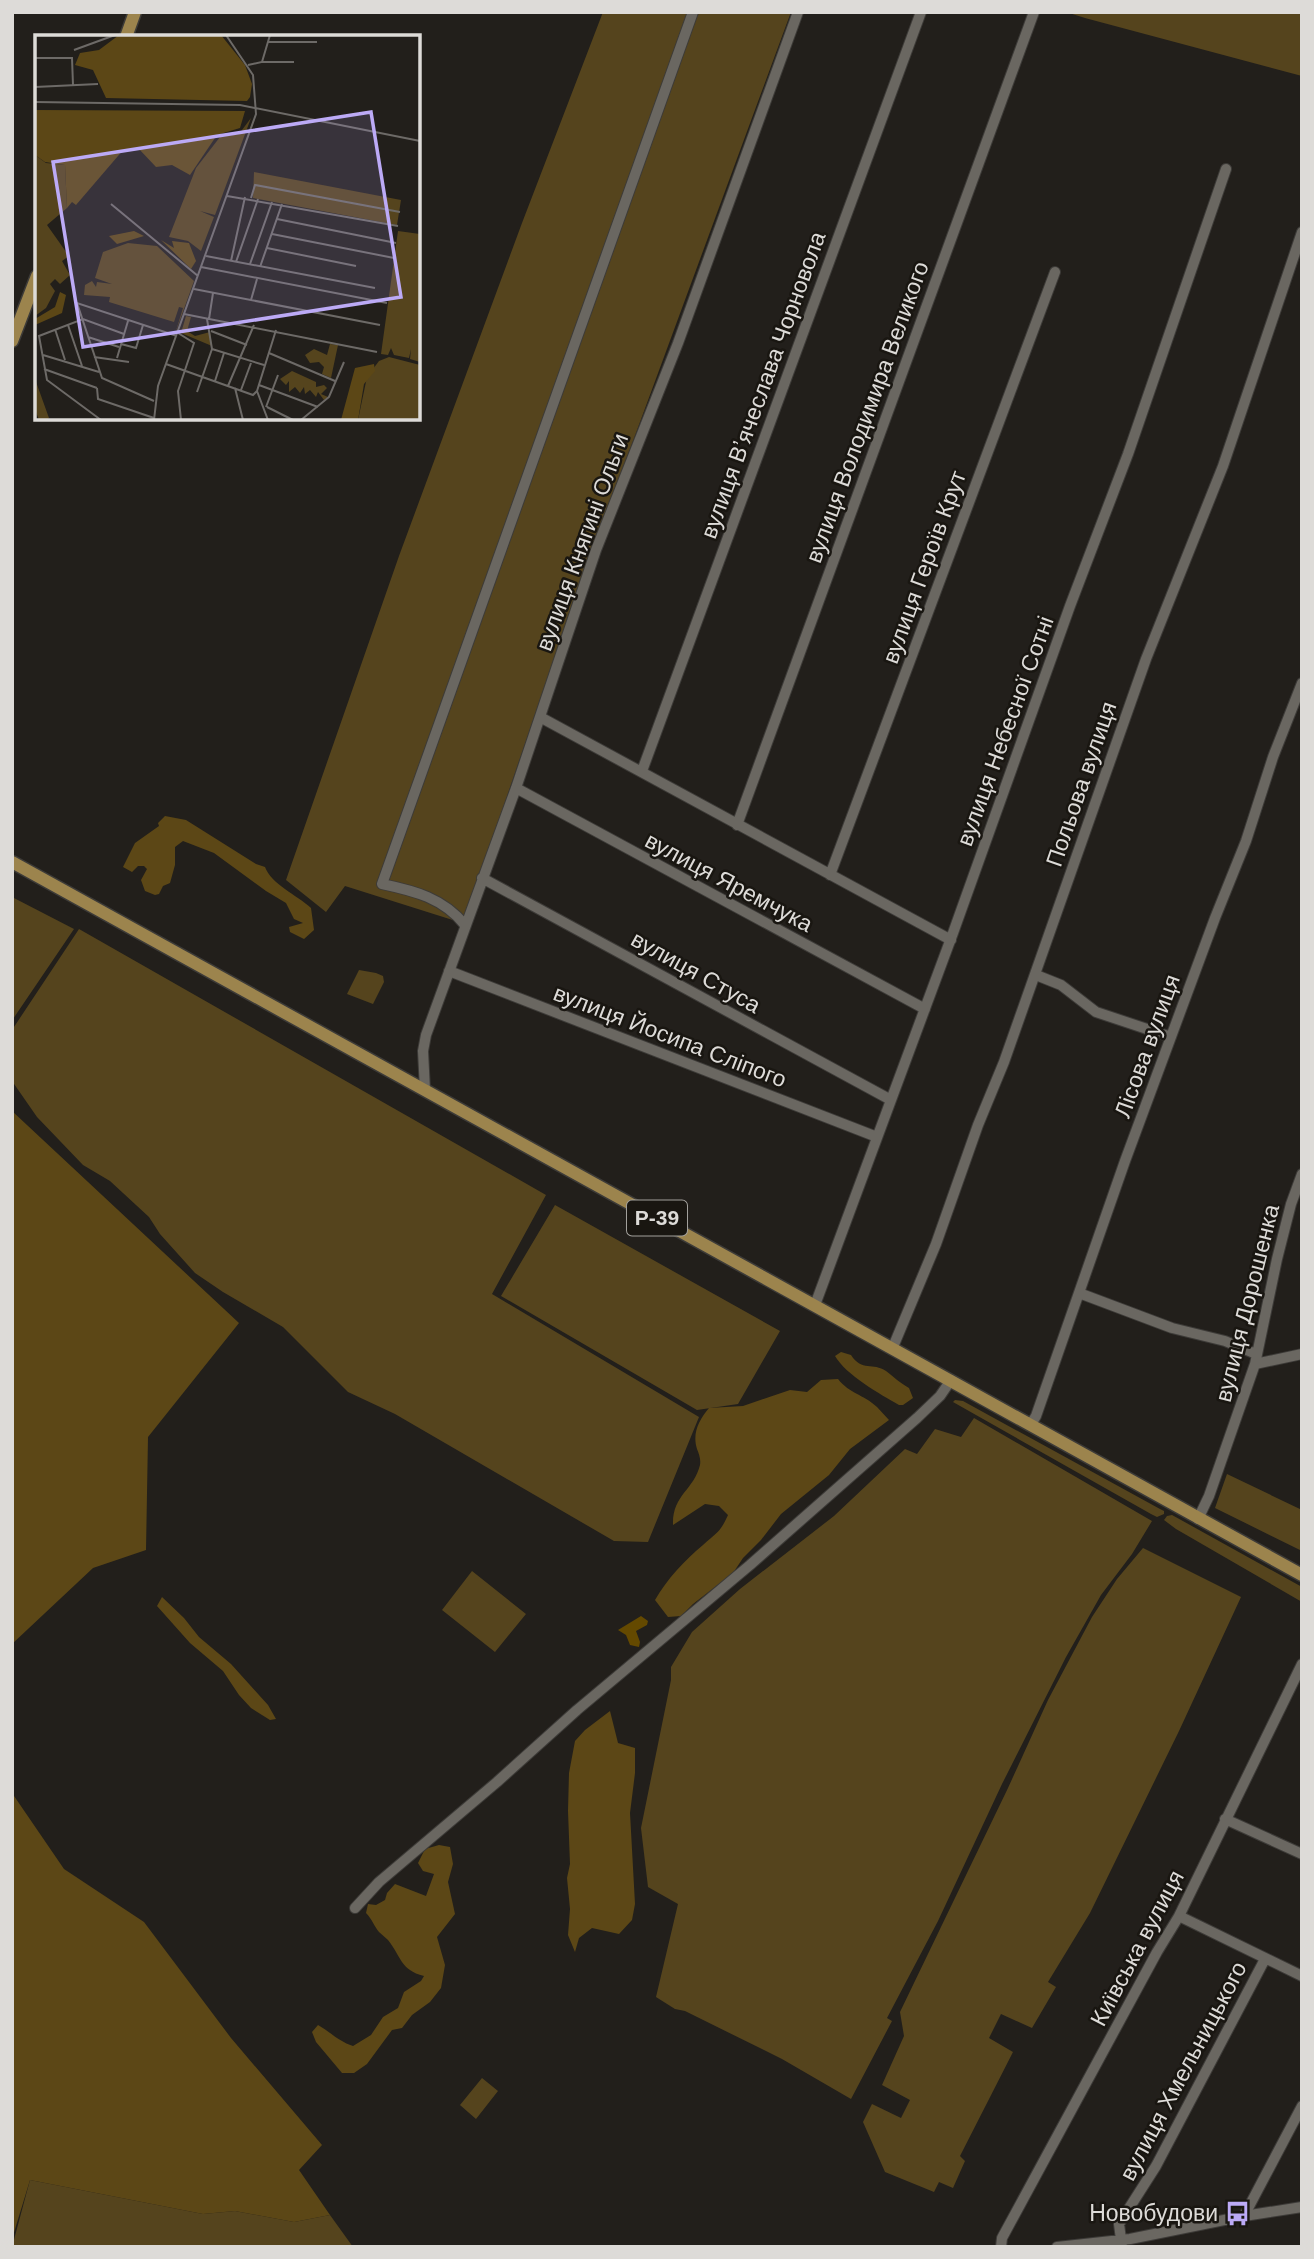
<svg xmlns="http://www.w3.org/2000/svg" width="1314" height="2259" viewBox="0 0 1314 2259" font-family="Helvetica,sans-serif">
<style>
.green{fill:#55441d}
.forest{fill:#5c4716}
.water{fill:#644900}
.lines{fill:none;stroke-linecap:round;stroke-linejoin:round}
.minor-casing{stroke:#3d3b38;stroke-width:12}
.major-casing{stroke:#3d3b38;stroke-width:15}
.minor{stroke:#6a6761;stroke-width:10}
.major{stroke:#9c844d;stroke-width:12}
.labels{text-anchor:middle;stroke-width:5;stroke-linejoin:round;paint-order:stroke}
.shield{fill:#191611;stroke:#a2a09c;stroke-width:2}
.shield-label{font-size:21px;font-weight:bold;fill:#dddbd8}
.street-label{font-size:23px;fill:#dddbd8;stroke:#191611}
.poi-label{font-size:23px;fill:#dddbd8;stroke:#191611;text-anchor:end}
.inset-road{fill:none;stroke:#6d6a67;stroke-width:2}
.view{fill:#bcaaf6;fill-opacity:0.15;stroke:#bcaaf6;stroke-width:3.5}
.inset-edge{fill:none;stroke:#dddbd8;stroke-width:3.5}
</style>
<rect width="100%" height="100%" fill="#221f1b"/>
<path class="green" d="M603 12H791L573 604 466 916 459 922 345 886 326 912 286 880 399 556 522 223Z
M1066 12H1302V76L1085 18Z
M12 897 74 929 13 1019H12Z
M79 929 546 1195 492 1294 699 1417 648 1542 614 1541 395 1414 348 1392 283 1327 223 1292 195 1273 160 1234 149 1217 110 1181 83 1165 37 1117 12 1081V1030Z
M359 970 376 973 383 976 384 982 373 1004 347 994Z
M555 1205 780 1331 738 1404 697 1410 501 1296Z
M955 1400 963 1401 1160 1509 1164 1511V1514L1157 1517 1151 1514 953 1402Z
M974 1418 1152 1521 1132 1554 1101 1595 1066 1657 1002 1784 938 1921 887 2018 892 2021 851 2099 782 2059 685 2011 675 2009 656 1997 678 1904 648 1887 641 1828 671 1680V1667L692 1632 740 1589 834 1516 905 1449 917 1454 935 1429 961 1437Z
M1227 1474 1302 1510V1551L1215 1508Z
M1172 1515 1302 1587V1602L1176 1529 1164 1520 1167 1516Z
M1143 1548 1241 1597 1179 1731 1090 1913 1048 1982 1056 1987 1032 2028 1001 2014 989 2038 1013 2052 960 2156 965 2161 953 2188 939 2182 934 2192 885 2172 863 2122 872 2104 901 2118 910 2100 882 2085 904 2036 900 2012 1008 1788 1048 1700 1092 1617 1117 1579Z
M472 1571 526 1614 495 1652 442 1610Z
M482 2078 498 2091 476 2119 460 2105Z
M30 2180 203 2214 235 2211 294 2222 330 2215 353 2247H12Z"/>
<path class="forest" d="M165 816 186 820 256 864 265 867C271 884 297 895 311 908L314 930 304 939 290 932 289 927 303 923 294 919 286 903 266 891 214 853 183 841 175 847V865L170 883 163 886 159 894 155 895 145 891 141 880 147 869 144 866H138L132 872 123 867 135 843 159 826 158 823Z
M12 1111 239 1323 148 1437 146 1550 93 1568 12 1644Z
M841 1352 851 1355C862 1372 873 1362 886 1371 894 1377 900 1383 909 1388L913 1398 903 1405H899C880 1394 846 1375 835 1356Z
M838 1379C850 1394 863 1394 877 1407 881 1411 885 1416 889 1420L850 1449 829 1475 781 1514 761 1540 743 1558 733 1573 693 1604 681 1616 668 1617 655 1600C667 1579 685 1560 703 1545 717 1532 720 1533 728 1515L719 1506 705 1504 673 1525C672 1495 694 1490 700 1465 701 1459 699 1454 697 1449 692 1433 699 1420 709 1408L743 1406 790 1390 807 1392 821 1380Z
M162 1597 184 1618 199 1637 231 1664 268 1705 276 1719 270 1720 251 1708 239 1695 223 1671 190 1643 157 1606Z
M610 1711 618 1743 635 1748V1773L630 1813 635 1904 632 1920 619 1934 592 1928 579 1938 575 1952 568 1935 570 1909 567 1878 570 1864 568 1811 569 1773 575 1741 585 1730Z
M12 1793 64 1869 144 1922 231 2038 322 2145 299 2170 330 2215 294 2222 235 2211 203 2214 30 2180 12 2239Z
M439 1845 450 1847 453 1864 448 1882 455 1914 437 1937 445 1965 441 1988 430 2002 412 2015 402 2028 392 2030 367 2064 354 2073H342L316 2042 312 2032 318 2025C330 2032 340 2042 353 2046L371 2035 383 2017 398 2008 404 1992 421 1981 424 1976C400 1970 401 1956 388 1940 385 1937 382 1935 379 1932 374 1926 372 1919 366 1913L368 1904 376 1905 385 1900 387 1893 395 1884 426 1896 434 1874 423 1871 418 1863 425 1849Z"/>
<path class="water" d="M641 1616 648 1621 647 1625 636 1631 640 1642 639 1647 630 1645 626 1635 618 1630Z"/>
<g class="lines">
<defs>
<path id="minor" d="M540 717 951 940
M642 771 921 12
M516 788 925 1009
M737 825 1034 12
M830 875 1055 272
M482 878 891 1100
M465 925C443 898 415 891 382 884L693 12
M449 971 877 1137
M1036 975 1061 985 1096 1012 1171 1037
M425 1090 423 1051 426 1035 516 788 596 550 678 343 798 12
M1079 1293 1172 1328 1225 1341 1256 1354
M815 1305 953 933 1070 606 1128 454 1226 169
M893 1347 936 1244 978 1125 1004 1062 1146 659 1223 466 1302 232
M1255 1364 1302 1354
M1031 1424 1036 1416 1125 1161 1215 918 1246 841 1273 757 1302 683
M1198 1519 1209 1496 1255 1364 1277 1259 1291 1204 1302 1174
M1225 1819 1302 1854
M355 1908 379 1882 497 1782 577 1710 750 1565 917 1418 940 1396 951 1380
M1179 1916 1302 1976
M1244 2216 1302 2106
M1001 2247 1002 2238 1157 1952 1179 1916 1302 1664
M1057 2247 1130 2239 1244 2216 1302 2207
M1122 2247 1119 2224 1156 2166 1265 1959"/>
<path id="major" d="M126 37 135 12
M12 341 37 276
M12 862 1302 1575"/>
</defs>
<use href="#minor" class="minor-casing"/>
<use href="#major" class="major-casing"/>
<use href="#minor" class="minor"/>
<use href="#major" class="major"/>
</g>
<defs>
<symbol id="bus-bare" viewBox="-9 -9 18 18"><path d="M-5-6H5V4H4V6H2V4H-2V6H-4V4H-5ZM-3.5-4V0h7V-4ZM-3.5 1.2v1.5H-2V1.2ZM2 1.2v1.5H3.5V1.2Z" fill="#bcaaf6" stroke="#191611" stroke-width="2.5" paint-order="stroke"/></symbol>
</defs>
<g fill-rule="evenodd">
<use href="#bus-bare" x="1220" y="2196" width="35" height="35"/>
</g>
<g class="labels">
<rect class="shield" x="627" y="1200.5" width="60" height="35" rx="5"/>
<g class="shield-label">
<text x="657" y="1225">Р-39</text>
</g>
<g class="street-label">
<text transform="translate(763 385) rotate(-70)" y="8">вулиця Вʼячеслава Чорновола</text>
<text transform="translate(867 412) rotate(-70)" y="8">вулиця Володимира Великого</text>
<text transform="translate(582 542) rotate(-70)" y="8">вулиця Княгині Ольги</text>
<text transform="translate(924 567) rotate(-70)" y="8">вулиця Героїв Крут</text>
<text transform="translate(1005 731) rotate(-70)" y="8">вулиця Небесної Сотні</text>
<text transform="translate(1081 784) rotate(-71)" y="8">Польова вулиця</text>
<text transform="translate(729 882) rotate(28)" y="8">вулиця Яремчука</text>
<text transform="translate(696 972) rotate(29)" y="8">вулиця Стуса</text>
<text transform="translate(670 1036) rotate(21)" y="8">вулиця Йосипа Сліпого</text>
<text transform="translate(1147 1046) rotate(-70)" y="8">Лісова вулиця</text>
<text transform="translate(1247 1303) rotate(-76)" y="8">вулиця Дорошенка</text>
<text transform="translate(1137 1948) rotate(-62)" y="8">Київська вулиця</text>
<text transform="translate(1183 2071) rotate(-62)" y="8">вулиця Хмельницького</text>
</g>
<g class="poi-label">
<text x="1218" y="2221">Новобудови</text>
</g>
</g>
<g transform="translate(35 35)">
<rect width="385" height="385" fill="#221f1b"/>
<path d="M216 83 180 180 165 176 179 182 166 216 153 206 134 202 161 133 185 102 204 99ZM0 120 11 128 30 130 32 173 12 190 34 221 27 226 35 240 25 249 20 244 15 249 20 256 11 273 0 281ZM219 137 366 165 362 190 218 163ZM363 196 385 199V327L375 324 376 314 374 323 359 320 356 313 353 320 346 319ZM93 208 122 211 159 246 140 299 148 273 144 272 139 287 74 267 75 262 49 260 50 250 57 246 61 252 62 247 77 249 60 243 68 217ZM151 281 156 282 152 296 160 301 175 297 177 311 146 298ZM295 309 303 310 296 343 287 339 289 332 284 327 275 328 270 320 279 314 292 320ZM354 322 385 330V385H323L332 342 344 326ZM257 336 281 347V352L289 350 292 353 286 359 293 362 289 365 283 357 281 362 275 355 270 359 269 352 265 358 260 352 254 357V346L251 350 245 344ZM0 344 14 383 11 385H4L0 374Z" fill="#55441d"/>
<path d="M84 0H186L210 30 217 49 215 62 212 66 71 63 58 35 40 30 45 18 64 15ZM0 75 210 76 205 93 182 100 155 140 137 130 121 132 104 114H89L41 170 37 167 32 173 30 130 10 127 0 120ZM99 196 109 201 82 209 74 201ZM126 205 139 213 137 206 154 208 161 226 156 234ZM25 257 31 260 27 278 0 290V284L20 272ZM339 329 340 336 329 349 323 385H306L320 333Z" fill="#5c4716"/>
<path class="inset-road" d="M233 7H282M39 15 80 0M0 23H37L38 50M227 27H259M213 30 227 27 235 0M0 52 63 49M0 67 205 70 385 106M192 161 363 191M216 163 220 150 365 177M76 169 163 241M242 184 361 208M237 199 359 223M232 213 321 231M171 221 340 253M196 226 210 162M201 227 223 164M215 229 237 167M166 232 352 268M225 232 247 169M159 254 345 290M216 265 222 244M149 279 342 317M174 284 178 258M33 290 47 331M20 294 30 325M176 296 212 310M143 298 159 308 143 356 146 385M53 302 84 312M86 309 101 313 108 290M177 314 229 330M234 318 300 346M8 320 64 337M59 322 94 327M82 323 93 286M131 329 218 360 222 356M9 334 62 353M180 346 189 318M224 350 283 372M193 351 219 290M62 353 63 364 119 383M200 353 208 385M206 355 216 328M162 357 177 314 172 284M119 366 67 343 42 268 142 301M231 372 243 340M232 372 258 385M66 385 12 345 4 301 48 284 89 299M119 385 123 351 221 79 218 40 191 0M233 385 222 356 241 295M266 385 294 362 309 327"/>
<path class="view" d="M336 77 366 262 48 312 18 127Z"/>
<rect width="385" height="385" class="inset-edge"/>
</g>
<rect width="1314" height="2259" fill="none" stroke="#dddbd8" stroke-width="28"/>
</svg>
